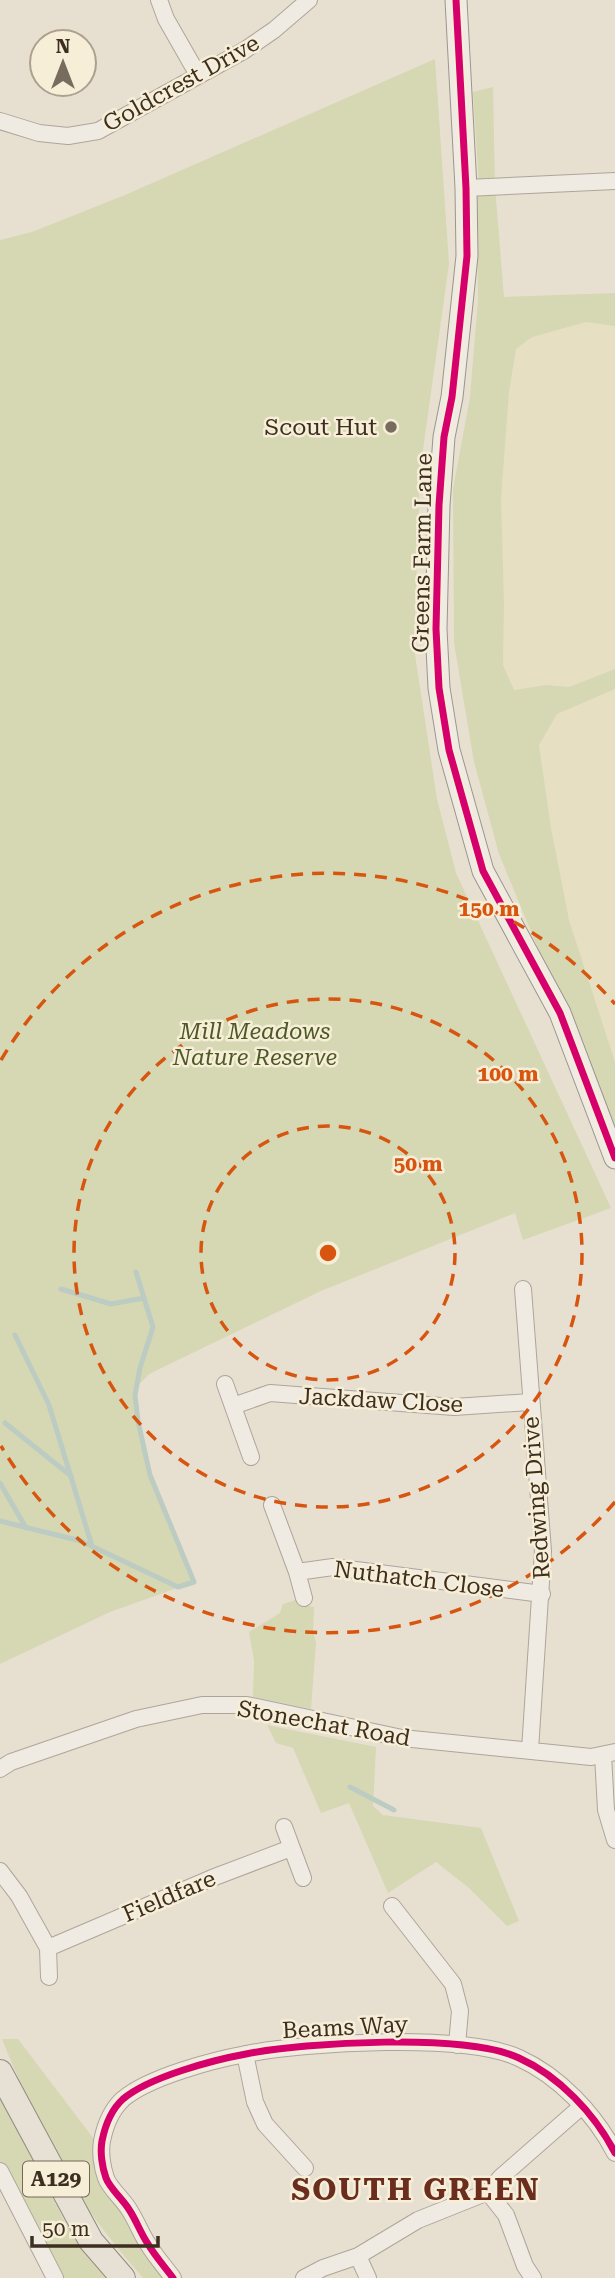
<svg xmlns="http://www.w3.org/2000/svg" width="615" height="2278" viewBox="0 0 615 2278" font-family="'Roboto Serif',serif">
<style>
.farmland{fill:#e6dfc2}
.green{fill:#d6d7b3}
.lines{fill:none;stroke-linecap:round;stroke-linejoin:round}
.stream{stroke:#bcccc2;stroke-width:5}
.street-casing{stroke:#ada599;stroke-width:18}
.secondary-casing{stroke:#9c958a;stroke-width:23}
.primary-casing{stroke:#928b80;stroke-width:26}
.street{stroke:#efebe3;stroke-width:16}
.secondary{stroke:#efebe3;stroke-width:21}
.primary{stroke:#e6e1d4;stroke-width:24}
.cycleway-casing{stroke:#f7eed8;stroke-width:11}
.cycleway{stroke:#d6006c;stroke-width:7}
.ring{fill:none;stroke:#d7550e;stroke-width:3.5;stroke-dasharray:12 9}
.poi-dot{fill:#786c5e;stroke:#f7eed8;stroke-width:2.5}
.labels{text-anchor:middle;stroke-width:5;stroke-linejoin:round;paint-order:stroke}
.shield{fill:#f7eed8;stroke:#756857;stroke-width:2}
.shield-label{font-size:21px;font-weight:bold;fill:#3d2e20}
.street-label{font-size:23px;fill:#3d2e20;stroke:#f7eed8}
.poi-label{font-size:23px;fill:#3d2e20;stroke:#f7eed8;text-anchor:end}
.park-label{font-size:23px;font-style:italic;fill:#4d5a26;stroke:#f7eed8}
.district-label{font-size:30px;font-weight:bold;letter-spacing:2px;fill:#6b2e1e;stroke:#f7eed8}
.centre{fill:#d7550e;stroke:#f7eed8;stroke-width:3.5}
.ring-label{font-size:21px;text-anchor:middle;font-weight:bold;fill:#d7550e;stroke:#f7eed8;stroke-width:5;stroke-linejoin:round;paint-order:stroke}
</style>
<rect width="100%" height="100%" fill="#e7e0d1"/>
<path class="farmland" d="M586 322 615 326V669L569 687 546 685 514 690 503 665 504 603 501 499 509 392 516 349 532 337Z
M615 689V1062L569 920 551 828 539 745 557 714Z"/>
<path class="green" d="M435 59 449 264 420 471 414 648 437 799 456 873 611 1208 523 1240 515 1213 321 1291 149 1374C146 1378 141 1382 138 1386 121 1417 180 1547 194 1582L110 1612 0 1664V240L32 232 125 195Z
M493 87 495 187 504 297 615 293V326L586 322 532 337 516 349 509 392 501 499 504 603 503 665 514 690 546 685 569 687 615 669V689L557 714 539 745 551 828 569 920 615 1062V1125L568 1021 499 854 474 762 454 643 453 489 470 397 478 299 477 210 479 187 473 92Z
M311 1595 309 1606 314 1607 313 1632 316 1643 311 1709 253 1697 254 1660 249 1632 280 1613 283 1604Z
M267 1725 376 1747 373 1806 383 1815 481 1828 519 1921 507 1926 469 1888 436 1862 388 1893 349 1803 321 1813 293 1748 276 1743Z
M2 2039H18L94 2139 100 2173 136 2238 169 2278H143C129 2262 115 2245 102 2228 59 2172 28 2104 2 2039Z
M0 2095 67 2226 106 2278H52L0 2172Z"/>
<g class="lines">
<path class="stream" d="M61 1289 111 1304 144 1298
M15 1335 49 1405 92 1546
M5 1423 71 1476
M0 1483 26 1528
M0 1521 81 1541 178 1587 194 1582 150 1475 138 1421 135 1395 140 1368 153 1327 136 1272
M350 1787 394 1810"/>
<defs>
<path id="street" d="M159 0 166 19 198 75
M0 121 39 133 68 136 98 131 245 50 274 30 309 0
M466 188 615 181
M523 1289 543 1551 530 1750
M225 1384 251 1457
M233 1406 270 1393 454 1407 530 1402
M272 1505 297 1572 304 1598
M297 1572 333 1567 542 1594
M603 1755 606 1810 615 1840
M0 1769 11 1762 136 1719 202 1705H247L402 1738 591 1757 615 1752
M284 1827 303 1878
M0 1871 19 1896 48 1948 49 1977
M392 1906 453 1984 460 2011 457 2045
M48 1948 212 1878 291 1848
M245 2054 255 2102 265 2124 305 2168
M0 2171 55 2278
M488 2192 506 2215 525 2266 533 2278
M358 2256 368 2278
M173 2278C165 2267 155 2256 148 2244 141 2234 137 2222 130 2211 124 2200 110 2189 106 2178 102 2167 100 2152 102 2141 105 2126 112 2109 123 2099 149 2077 213 2060 246 2054 306 2042 466 2033 519 2058 559 2076 595 2114 615 2153
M304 2278 323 2268 358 2256 418 2220 488 2192 501 2177 582 2106"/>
<path id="secondary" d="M456 0 466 188 467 256 452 397 444 437 439 505 436 629 439 688 449 750 483 871 560 1013 615 1158"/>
<path id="primary" d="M0 2072 91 2241 123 2278"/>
</defs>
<use href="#street" class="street-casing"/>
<use href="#secondary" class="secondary-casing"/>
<use href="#primary" class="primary-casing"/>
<use href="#street" class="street"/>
<use href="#secondary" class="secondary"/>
<use href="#primary" class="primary"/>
<defs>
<path id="cycleway" d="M456 0 466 188 467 256 452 397 444 437 439 505 436 629 439 688 449 750 483 871 560 1013 615 1158
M173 2278C165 2267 155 2256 148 2244 141 2234 137 2222 130 2211 124 2200 110 2189 106 2178 102 2167 100 2152 102 2141 105 2126 112 2109 123 2099 149 2077 213 2060 246 2054 306 2042 466 2033 519 2058 559 2076 595 2114 615 2153"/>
</defs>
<use href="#cycleway" class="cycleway-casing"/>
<use href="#cycleway" class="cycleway"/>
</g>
<g class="ring">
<circle cx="328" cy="1253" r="127"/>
<circle cx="328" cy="1253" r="254"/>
<path d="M615 1502A380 380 0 0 1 1 1446M1 1060A380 380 0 0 1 615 1004"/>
</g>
<circle class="poi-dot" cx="391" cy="427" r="7"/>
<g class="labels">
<rect class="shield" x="23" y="2161.5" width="66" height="35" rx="5"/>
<g class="shield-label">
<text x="56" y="2186">A129</text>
</g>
<g class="street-label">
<text transform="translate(181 83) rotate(-29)" y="8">Goldcrest Drive</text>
<text transform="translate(422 553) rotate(-89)" y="8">Greens Farm Lane</text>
<text transform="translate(381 1400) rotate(3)" y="8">Jackdaw Close</text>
<text transform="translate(536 1498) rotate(-94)" y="8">Redwing Drive</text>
<text transform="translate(419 1579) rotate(7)" y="8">Nuthatch Close</text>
<text transform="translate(324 1723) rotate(10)" y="8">Stonechat Road</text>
<text transform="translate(169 1896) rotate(-23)" y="8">Fieldfare</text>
<text transform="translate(345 2027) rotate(-3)" y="8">Beams Way</text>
</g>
<g class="poi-label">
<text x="377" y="435">Scout Hut</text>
</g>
<g class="park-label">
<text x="255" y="1039">Mill Meadows<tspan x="255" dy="26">Nature Reserve</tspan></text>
</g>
<g class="district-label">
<text x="416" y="2200">SOUTH GREEN</text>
</g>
</g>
<circle cx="328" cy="1253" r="10" class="centre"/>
<g class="ring-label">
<text x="489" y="916">150 m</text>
<text x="508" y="1081">100 m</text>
<text x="418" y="1171">50 m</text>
</g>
<g transform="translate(63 63)"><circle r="33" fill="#f7eed8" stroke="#ada18e" stroke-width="2"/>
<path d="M0-5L12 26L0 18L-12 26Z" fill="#786c5e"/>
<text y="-10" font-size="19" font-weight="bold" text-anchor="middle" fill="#3d2e20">N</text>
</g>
<path d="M32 2236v10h126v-10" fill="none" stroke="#3d2e20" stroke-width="3.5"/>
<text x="42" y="2236" font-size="21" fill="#3d2e20" stroke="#f7eed8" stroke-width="5" paint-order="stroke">50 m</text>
</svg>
